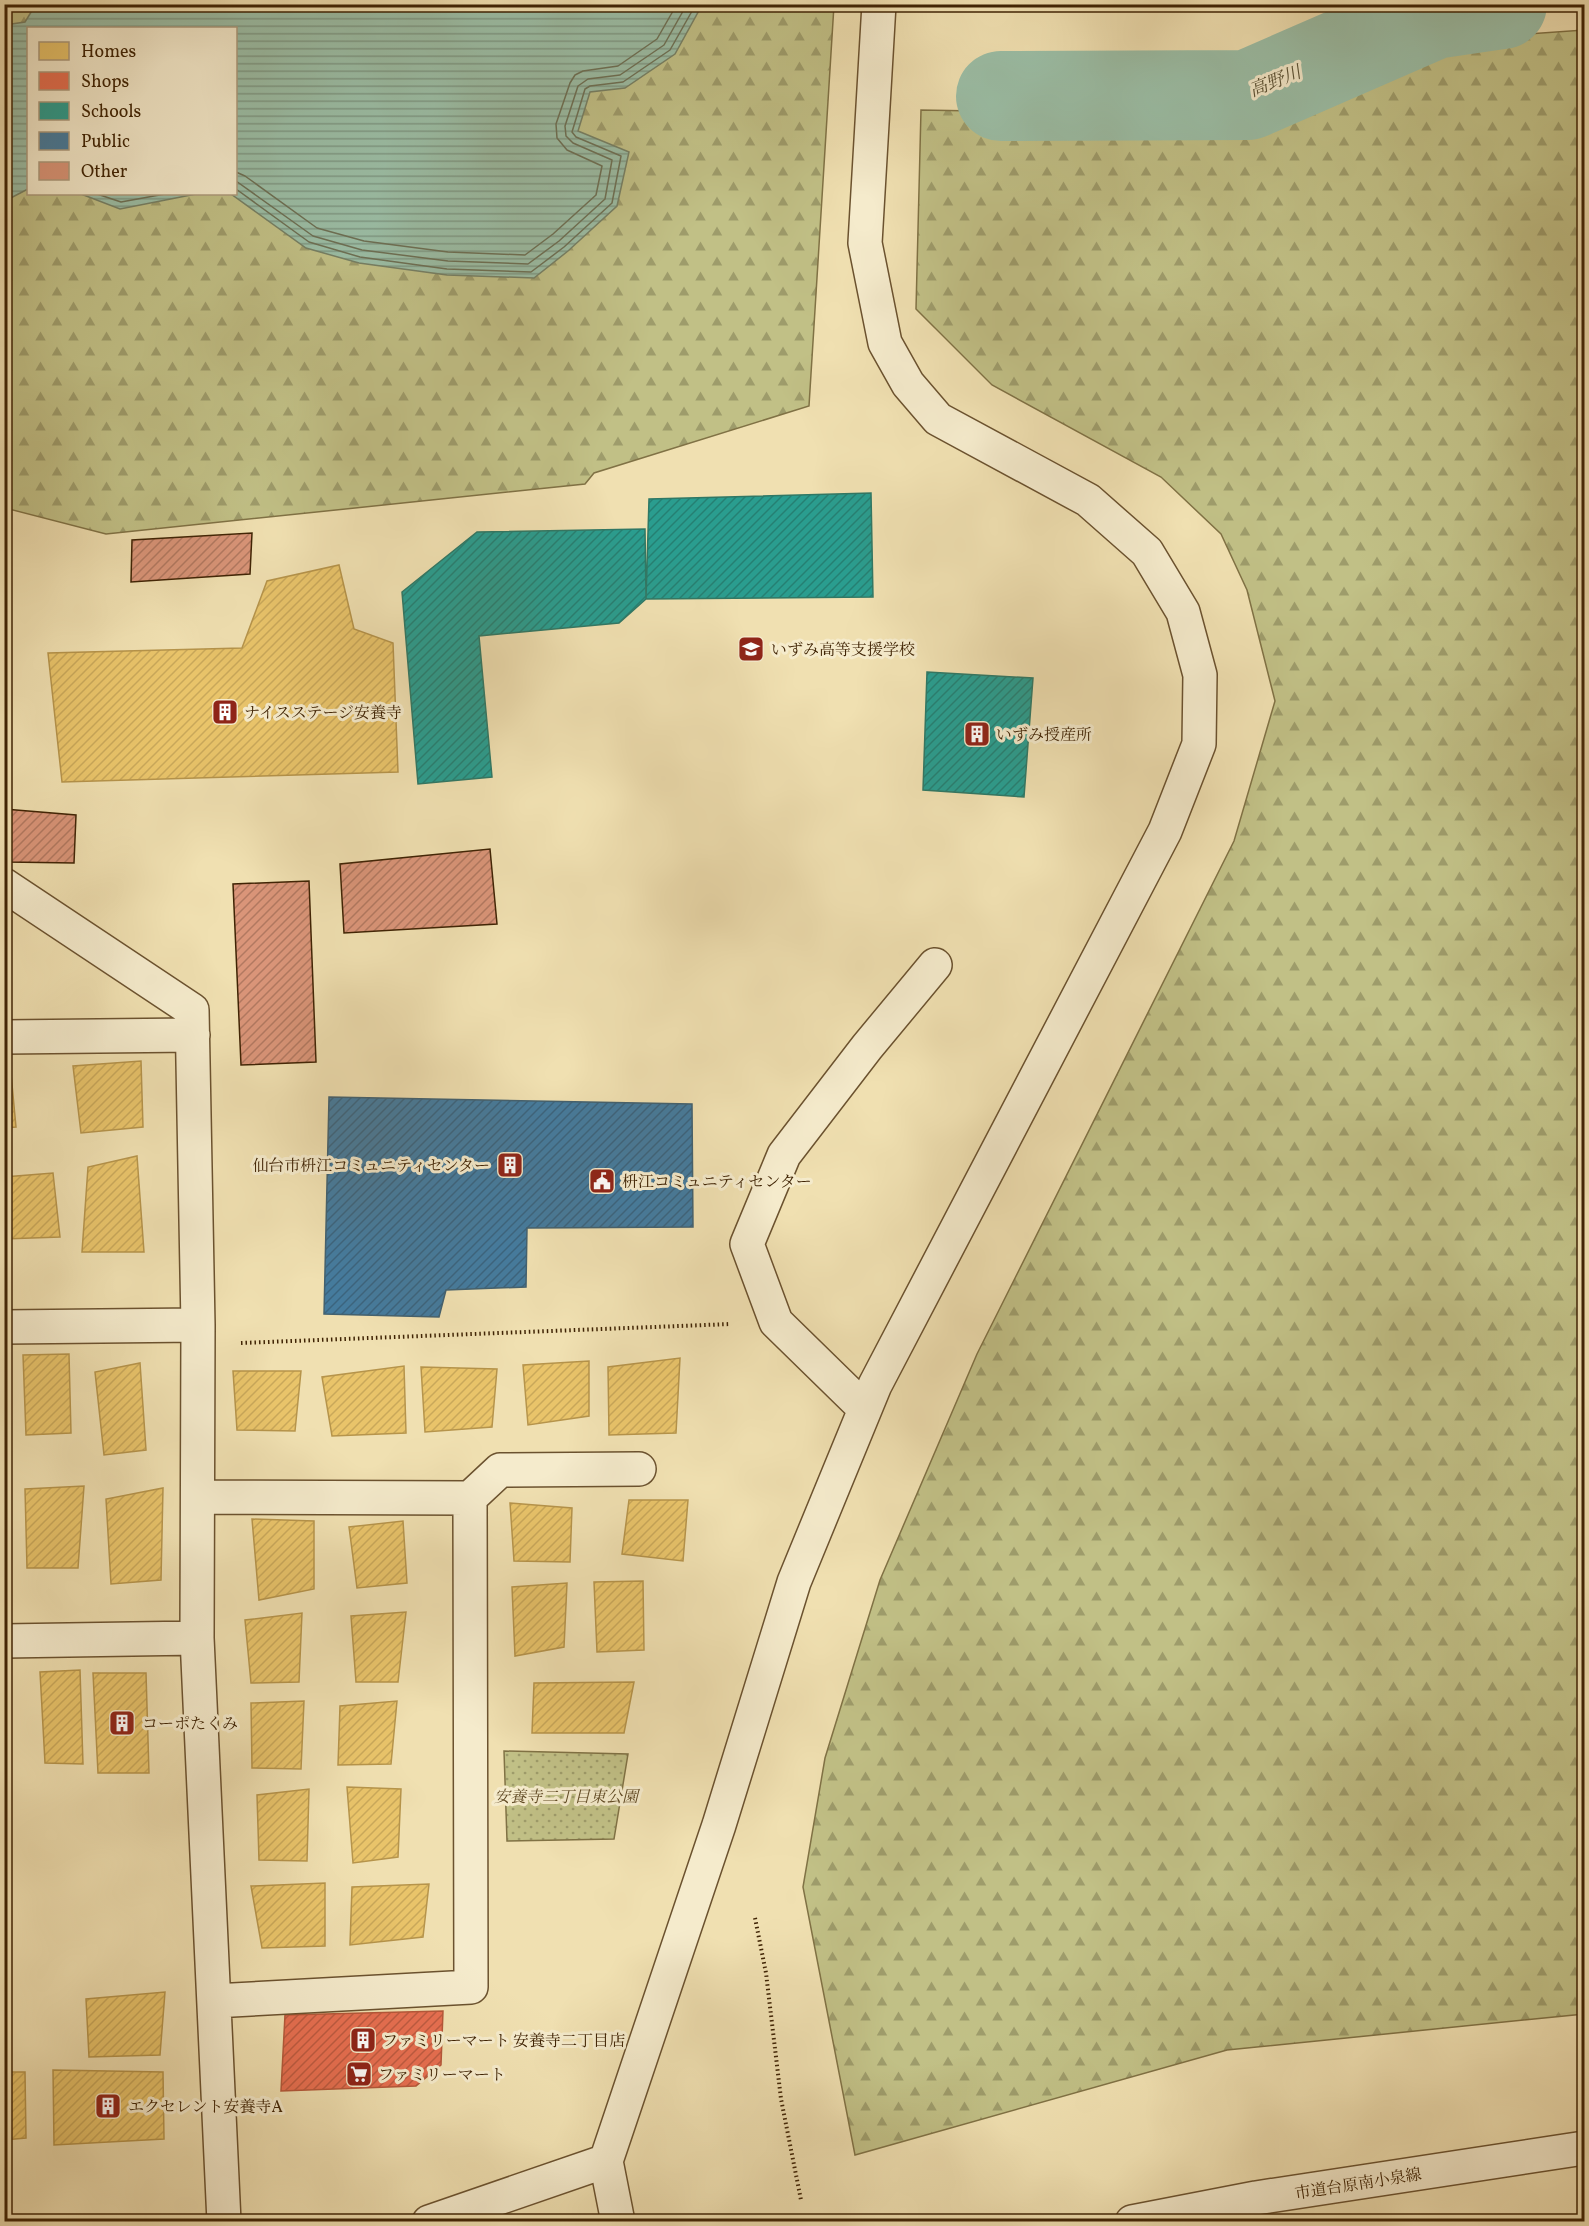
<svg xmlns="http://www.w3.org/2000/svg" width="1589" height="2226" viewBox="0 0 1589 2226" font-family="Vollkorn,'Noto Serif JP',serif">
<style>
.forest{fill:url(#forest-firs);stroke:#807245;stroke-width:1.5;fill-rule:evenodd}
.park{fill:url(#park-dots);stroke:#807245;stroke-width:1.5}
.water{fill:url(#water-rules);stroke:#768065;stroke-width:1.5}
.homes{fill:url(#homes-hatch);stroke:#b6944b;stroke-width:1.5}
.shops{fill:url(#shops-hatch);stroke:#b5583a;stroke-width:1.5}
.schools{fill:url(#schools-hatch);stroke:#307865;stroke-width:1.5}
.public{fill:url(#public-hatch);stroke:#43616f;stroke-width:1.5}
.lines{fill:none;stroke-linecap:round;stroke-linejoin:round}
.shore{stroke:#6d7055;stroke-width:1.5}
.river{stroke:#9bbea6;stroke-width:90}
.building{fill:url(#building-hatch);stroke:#3f2304;stroke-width:1.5}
.minor-casing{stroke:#6b522f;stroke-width:36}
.path{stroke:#3f2304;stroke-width:4;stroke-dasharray:1.5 3;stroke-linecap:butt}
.minor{stroke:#f5ebcc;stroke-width:33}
.labels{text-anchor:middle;stroke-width:6;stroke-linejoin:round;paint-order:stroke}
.poi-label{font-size:16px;fill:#3f2304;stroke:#f5ebcc;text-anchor:start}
.park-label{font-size:16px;font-style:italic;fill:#604a24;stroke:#f5ebcc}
.street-label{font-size:16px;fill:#3f2304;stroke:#f5ebcc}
.water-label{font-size:18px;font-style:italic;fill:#5b5235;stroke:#f5ebcc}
</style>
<defs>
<pattern id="forest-firs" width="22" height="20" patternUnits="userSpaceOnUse" patternTransform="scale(1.5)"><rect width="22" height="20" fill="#c1c086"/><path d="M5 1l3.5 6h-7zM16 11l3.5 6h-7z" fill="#9e9c6b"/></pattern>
<pattern id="park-dots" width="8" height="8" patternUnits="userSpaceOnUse" patternTransform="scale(1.5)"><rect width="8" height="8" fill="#c1c086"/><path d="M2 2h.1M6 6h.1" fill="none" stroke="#9e9c6b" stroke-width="1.8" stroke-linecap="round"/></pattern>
<pattern id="water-rules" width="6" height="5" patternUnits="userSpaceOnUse" patternTransform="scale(1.5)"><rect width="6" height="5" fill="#9bbea6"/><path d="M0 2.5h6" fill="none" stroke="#809a85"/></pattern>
<pattern id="homes-hatch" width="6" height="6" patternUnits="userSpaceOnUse" patternTransform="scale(1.5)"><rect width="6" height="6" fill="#e9c46a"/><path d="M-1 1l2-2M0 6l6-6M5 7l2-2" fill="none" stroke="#c9a85a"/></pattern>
<pattern id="shops-hatch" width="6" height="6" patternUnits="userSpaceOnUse" patternTransform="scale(1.5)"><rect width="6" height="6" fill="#e76f51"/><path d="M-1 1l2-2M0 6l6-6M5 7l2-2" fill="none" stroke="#bd5b41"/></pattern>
<pattern id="schools-hatch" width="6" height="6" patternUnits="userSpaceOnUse" patternTransform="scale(1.5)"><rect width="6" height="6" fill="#2a9d8f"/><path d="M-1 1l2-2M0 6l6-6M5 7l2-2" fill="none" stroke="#258073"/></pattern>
<pattern id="public-hatch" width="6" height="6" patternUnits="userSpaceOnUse" patternTransform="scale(1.5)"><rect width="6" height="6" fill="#457b9d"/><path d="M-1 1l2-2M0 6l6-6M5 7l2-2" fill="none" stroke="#3b647e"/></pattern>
<pattern id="building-hatch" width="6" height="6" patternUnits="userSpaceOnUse" patternTransform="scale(1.5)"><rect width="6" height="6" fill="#da9579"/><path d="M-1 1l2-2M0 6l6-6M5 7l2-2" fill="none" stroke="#b27961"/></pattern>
</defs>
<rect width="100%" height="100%" fill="#f0e0b1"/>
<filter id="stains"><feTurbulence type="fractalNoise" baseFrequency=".00333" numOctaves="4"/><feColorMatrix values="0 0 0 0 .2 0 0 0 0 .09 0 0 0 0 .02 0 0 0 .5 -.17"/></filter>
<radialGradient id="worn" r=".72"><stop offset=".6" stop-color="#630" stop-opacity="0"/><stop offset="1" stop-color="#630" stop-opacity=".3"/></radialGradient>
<path class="forest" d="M4 5H834L809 406 594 473 585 484 106 534 5 508ZM28 28H236V194H28Z
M1584 30V2014L1227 2050 855 2155 803 1887 825 1758 880 1580 977 1354 1234 841 1275 701 1247 590 1221 534 1161 477 992 385 916 309 921 110 1238 116 1440 40Z"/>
<path class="park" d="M504 1751 628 1754 614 1839 507 1841Z"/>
<path class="water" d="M36 4H702V5L675 54 625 88 590 92 578 131 629 152 617 206 568 251 534 278 447 275 359 263 306 248 231 194H236V28H28V189L5 201V25L25 22Z
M81 194H196L120 209Z"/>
<path class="homes" d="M339 565 354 629 393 643 398 772 62 782 48 653 242 648 267 581Z
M141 1061 143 1127 81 1133 73 1066Z
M10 1063 16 1127 4 1128V1064Z
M137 1156 144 1252H82L88 1167Z
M53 1173 60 1237 4 1239V1177Z
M69 1354 71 1433 26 1435 23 1355Z
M680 1358 676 1433 609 1435 608 1367Z
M589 1361V1416L528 1425 523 1365Z
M140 1363 146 1450 104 1455 95 1372Z
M404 1366 406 1433 332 1436 322 1377Z
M421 1367 497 1369 492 1427 425 1432Z
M233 1371H301L295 1431 237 1430Z
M84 1486 78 1568H27L25 1489Z
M163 1488 161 1580 111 1584 106 1499Z
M629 1500H688L683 1561 622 1554Z
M510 1503 572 1508 570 1562 514 1561Z
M252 1519 314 1521V1589L259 1600Z
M403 1521 407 1583 357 1588 349 1527Z
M643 1581 644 1650 597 1652 594 1582Z
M567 1583 564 1647 515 1656 512 1587Z
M406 1612 398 1682H356L351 1616Z
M302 1613 299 1682 251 1683 245 1620Z
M80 1670 83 1764 45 1763 40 1672Z
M93 1673H146L149 1773H98Z
M4 1681H6L7 1772H4Z
M634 1682 624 1733H532L534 1683Z
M304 1701 301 1769 252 1768 251 1703Z
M397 1701 391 1764 338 1765 340 1706Z
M347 1787 401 1789 398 1857 353 1863Z
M309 1789 307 1861 259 1860 257 1795Z
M325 1883V1946L262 1948 251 1886Z
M429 1884 423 1937 350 1945 352 1887Z
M165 1992 160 2055 89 2057 86 1999Z
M53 2070 163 2072 164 2139 54 2145Z
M4 2072H25L26 2138 4 2140Z"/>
<path class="shops" d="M443 2011 441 2065 416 2086 281 2091 285 2015Z"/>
<path class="schools" d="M871 493 873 597 646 599 649 499Z
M645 529 646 599 619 623 479 636 492 777 418 784 402 592 477 532Z
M927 672 1033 678 1024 797 923 790Z"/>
<path class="public" d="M329 1097 692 1104 693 1227 527 1228 526 1287 446 1290 439 1317 324 1314Z"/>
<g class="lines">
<path class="shore" d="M236 172 245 176 317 228 364 241 448 252 525 255 553 234 596 195 602 166 567 150 557 138 556 124 570 83 575 75 583 71 618 66 657 39 677 4
M236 181 313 236 362 250 448 261 528 264 559 241 605 199 612 160 573 143 566 136 565 126 578 86 588 79 620 75 664 45 687 4
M236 189 309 242 360 257 447 269 531 272 564 247 612 203 621 156 576 137 572 132 585 89 590 86 623 82 670 50 696 4
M97 194 121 202 165 194"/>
<path class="river" d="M1001 96 1248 95 1434 14 1502 4"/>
</g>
<path class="building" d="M252 533 250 574 131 582 132 540Z
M4 809 76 815 74 863 7 862 4 851Z
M490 849 497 924 344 933 340 864Z
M309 881 316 1062 241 1065 233 884Z"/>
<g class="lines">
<defs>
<path id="minor" d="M4 885 192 1010 198 1325 197 1638 224 2222
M4 1037 193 1035
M4 1327 198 1325
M865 1409 776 1322 747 1244 784 1155 867 1047 935 965
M198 1497 470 1498 471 1987 214 2001
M470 1498 500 1470 639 1469
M4 1641 197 1638
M429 2222 606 2161
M618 2222 606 2161 719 1825 794 1582 875 1385 1165 831 1199 744 1200 675 1183 612 1147 552 1088 500 938 419 908 384 885 343 865 243 879 4
M1132 2222 1256 2198 1584 2148"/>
</defs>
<use href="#minor" class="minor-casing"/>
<path class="path" d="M241 1343 731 1324
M755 1918 766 1973 781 2099 801 2200"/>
<use href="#minor" class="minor"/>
</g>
<defs>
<symbol id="school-square" viewBox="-11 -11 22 22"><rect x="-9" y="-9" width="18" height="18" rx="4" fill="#8f2418" stroke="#f5ebcc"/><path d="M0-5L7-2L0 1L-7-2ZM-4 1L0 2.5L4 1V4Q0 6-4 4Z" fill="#fff"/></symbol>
<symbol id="building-square" viewBox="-11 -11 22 22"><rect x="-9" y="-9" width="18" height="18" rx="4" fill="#8f2418" stroke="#f5ebcc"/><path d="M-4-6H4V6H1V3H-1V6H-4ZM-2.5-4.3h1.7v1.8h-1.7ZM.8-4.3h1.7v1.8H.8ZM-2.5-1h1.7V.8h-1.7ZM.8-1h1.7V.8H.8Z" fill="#fff"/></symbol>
<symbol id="civic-square" viewBox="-11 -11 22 22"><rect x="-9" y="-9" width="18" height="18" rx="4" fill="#8f2418" stroke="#f5ebcc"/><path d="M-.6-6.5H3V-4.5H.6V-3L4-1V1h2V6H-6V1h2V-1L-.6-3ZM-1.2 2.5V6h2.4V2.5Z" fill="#fff"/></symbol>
<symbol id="supermarket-square" viewBox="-11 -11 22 22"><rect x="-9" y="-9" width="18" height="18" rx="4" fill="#8f2418" stroke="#f5ebcc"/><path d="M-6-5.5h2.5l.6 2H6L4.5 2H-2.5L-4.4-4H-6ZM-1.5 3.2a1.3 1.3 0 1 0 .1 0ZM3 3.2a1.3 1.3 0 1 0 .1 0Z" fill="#fff"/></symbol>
</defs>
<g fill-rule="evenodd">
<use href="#school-square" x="736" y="634" width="30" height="30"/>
<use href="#building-square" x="210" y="697" width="30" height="30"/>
<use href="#building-square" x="962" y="719" width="30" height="30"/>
<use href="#building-square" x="495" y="1150" width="30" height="30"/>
<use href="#civic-square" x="587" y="1166" width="30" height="30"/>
<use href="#building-square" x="107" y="1708" width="30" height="30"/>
<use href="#building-square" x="348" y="2025" width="30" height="30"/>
<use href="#supermarket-square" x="344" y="2059" width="30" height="30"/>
<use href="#building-square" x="93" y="2091" width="30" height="30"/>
</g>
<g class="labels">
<g class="poi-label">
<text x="771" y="655">いずみ高等支援学校</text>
<text x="244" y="718">ナイスステージ安養寺</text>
<text x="996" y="740">いずみ授産所</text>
<text x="490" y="1171" text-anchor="end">仙台市枡江コミュニティセンター</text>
<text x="622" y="1187">枡江コミュニティセンター</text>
<text x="142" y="1729">コーポたくみ</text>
<text x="382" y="2046">ファミリーマート 安養寺二丁目店</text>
<text x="378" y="2080">ファミリーマート</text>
<text x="128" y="2112">エクセレント安養寺A</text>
</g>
<g class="park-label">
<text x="566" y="1802">安養寺二丁目東公園</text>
</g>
<g class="street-label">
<text transform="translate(1358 2183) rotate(-9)" y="6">市道台原南小泉線</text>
</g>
<g class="water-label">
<text transform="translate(1275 81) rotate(-22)" y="6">高野川</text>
</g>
</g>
<rect width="1589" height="2226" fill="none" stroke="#f0e0b1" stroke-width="24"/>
<rect x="6" y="6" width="1577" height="2214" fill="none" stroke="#3f2304" stroke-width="3"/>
<rect x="12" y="12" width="1565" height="2202" fill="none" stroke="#3f2304" stroke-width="1.5"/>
<rect x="27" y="27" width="210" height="168" fill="#f5ebcc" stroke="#ac9b7c" stroke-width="1.5"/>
<rect x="39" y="42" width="30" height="18" fill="#e9c46a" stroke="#ac9b7c" stroke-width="1.5"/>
<text x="81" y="57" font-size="18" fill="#3f2304">Homes</text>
<rect x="39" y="72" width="30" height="18" fill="#e76f51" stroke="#ac9b7c" stroke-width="1.5"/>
<text x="81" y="87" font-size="18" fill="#3f2304">Shops</text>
<rect x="39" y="102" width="30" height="18" fill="#2a9d8f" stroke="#ac9b7c" stroke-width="1.5"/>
<text x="81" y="117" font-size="18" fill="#3f2304">Schools</text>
<rect x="39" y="132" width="30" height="18" fill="#457b9d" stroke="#ac9b7c" stroke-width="1.5"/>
<text x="81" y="147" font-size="18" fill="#3f2304">Public</text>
<rect x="39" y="162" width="30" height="18" fill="#da9579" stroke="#ac9b7c" stroke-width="1.5"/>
<text x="81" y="177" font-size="18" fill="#3f2304">Other</text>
<rect width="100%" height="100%" filter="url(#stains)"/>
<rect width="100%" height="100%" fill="url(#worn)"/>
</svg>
